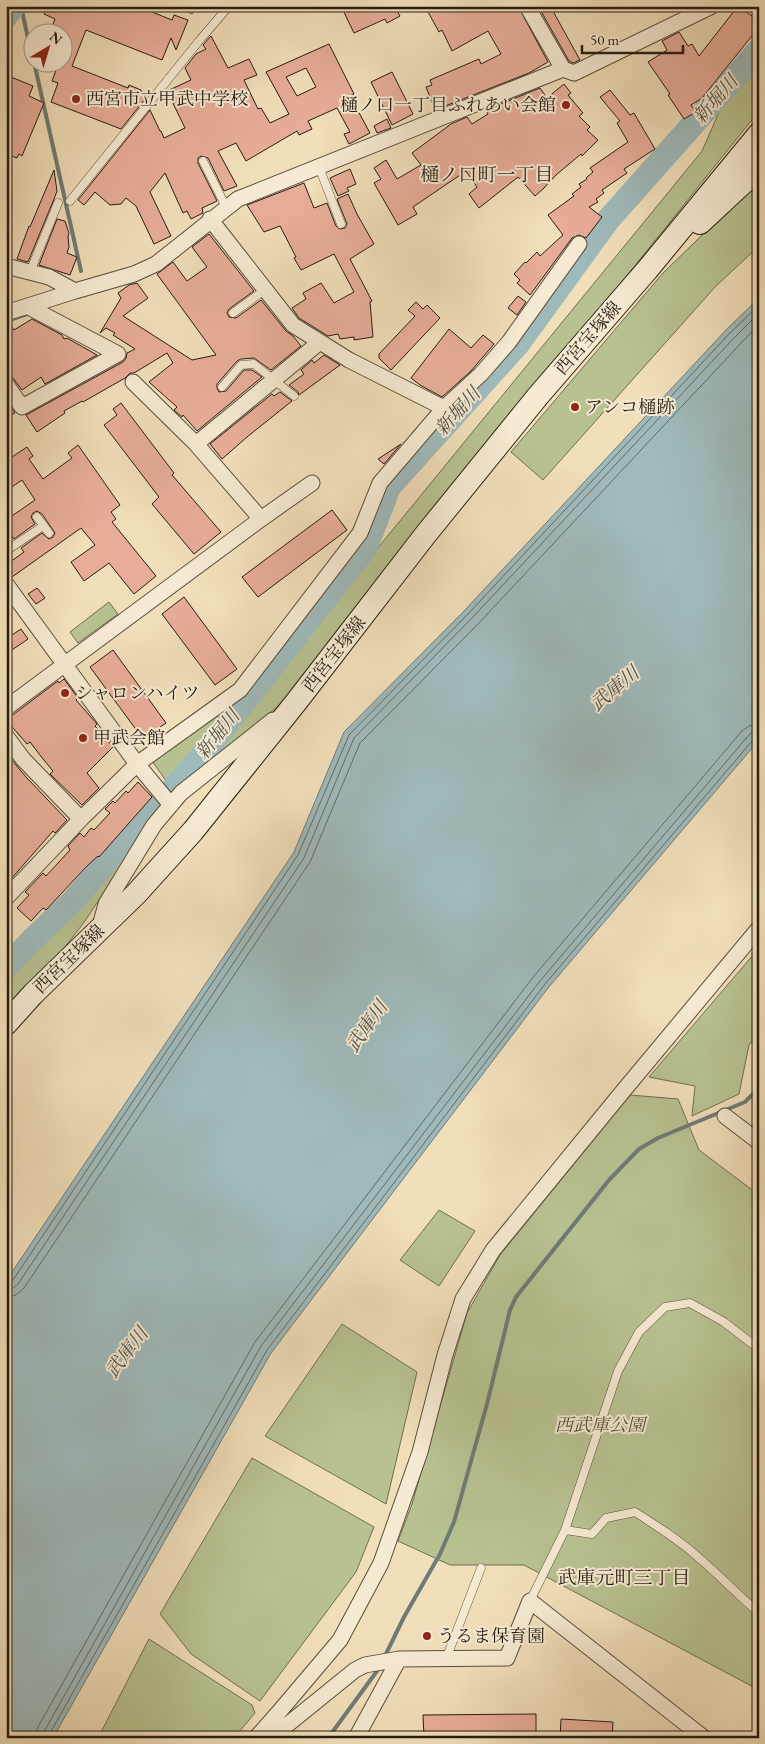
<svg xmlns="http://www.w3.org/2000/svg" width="765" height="1744" viewBox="0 0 765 1744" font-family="'EB Garamond','Noto Serif JP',serif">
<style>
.green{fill:#b8c291;stroke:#6f6f52}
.water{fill:#9fbabb;stroke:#6f7b77}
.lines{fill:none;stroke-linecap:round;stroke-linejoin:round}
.shore{stroke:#626b66;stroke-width:1}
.stream{stroke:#6f7b77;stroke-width:4}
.canal{stroke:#9fbabb;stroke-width:14}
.river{stroke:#9fbabb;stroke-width:24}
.building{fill:#e8ad99;stroke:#261c12;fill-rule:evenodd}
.lane-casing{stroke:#594d3c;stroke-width:9}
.street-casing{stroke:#594d3c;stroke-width:17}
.secondary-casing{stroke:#261c12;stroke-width:24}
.lane{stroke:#f6ead2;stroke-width:8}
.street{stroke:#f6ead2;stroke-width:15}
.secondary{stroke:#f6ead2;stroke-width:22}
.poi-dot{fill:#8f2418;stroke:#f6ead2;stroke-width:2}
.labels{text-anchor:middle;stroke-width:4;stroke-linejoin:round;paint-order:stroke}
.poi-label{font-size:18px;fill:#261c12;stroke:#f6ead2;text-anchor:start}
.street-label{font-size:18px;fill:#261c12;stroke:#f6ead2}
.park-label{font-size:18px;font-style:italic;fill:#524e38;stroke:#f6ead2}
.water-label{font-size:19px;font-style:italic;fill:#50534d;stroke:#f6ead2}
.neighbourhood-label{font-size:19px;fill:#261c12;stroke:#f6ead2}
</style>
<rect width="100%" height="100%" fill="#f1dfba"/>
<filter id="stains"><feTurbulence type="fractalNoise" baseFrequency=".004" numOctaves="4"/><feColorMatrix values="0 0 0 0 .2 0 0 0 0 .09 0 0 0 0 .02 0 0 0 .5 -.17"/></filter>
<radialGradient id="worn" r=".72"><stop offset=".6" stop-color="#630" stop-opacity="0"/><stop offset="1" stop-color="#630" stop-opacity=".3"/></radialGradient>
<path class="green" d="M171 6H199L192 14Z
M759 55V111L290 696 202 769 198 765 217 742 212 737 169 785 152 761 202 726 266 685 702 151 730 87Z
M759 180V246L716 286 543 480 511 452 663 273Z
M109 602 118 614 78 643 70 632Z
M125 847 131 851 85 921 56 959 6 1012V976Z
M759 948V1032L749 1045 739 1094 692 1116 695 1086 649 1077Z
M630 1095 678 1099 699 1150 759 1195V1690L524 1565H450L398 1541 412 1504 467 1313 500 1255Z
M439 1210 475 1231 439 1286 400 1260Z
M342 1324 417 1372 386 1504 265 1436Z
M252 1458 374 1527 356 1572 260 1701 191 1654 160 1614Z
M149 1639 252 1705 255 1713 234 1738H98Z"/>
<path class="water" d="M759 298V740L548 988 271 1353 53 1738H6V1281L294 852 344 732 464 611 726 330Z"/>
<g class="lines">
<path class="shore" d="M6 1283 13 1280 298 855 349 735 468 614 729 334 759 305
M6 1289 13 1288 18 1284 304 858 354 738 472 618 734 338 759 313
M6 1297 16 1295 24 1288 310 862 360 743 478 624 759 324
M35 1738 38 1727 255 1342 534 976 742 731 749 726 759 724
M43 1738 45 1730 261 1346 540 981 748 736 752 732 759 731
M49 1738 50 1733 267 1350 545 984 753 740 759 738"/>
<path class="stream" d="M21 6 32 57
M34 62 81 271
M6 321 27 314
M385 1656 404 1617 440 1554 454 1522 487 1404 510 1310 516 1297 609 1180 639 1149 658 1138 745 1102 759 1088
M328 1738 380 1667"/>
<path class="canal" d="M6 24 20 6"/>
<path class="river" d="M175 786 196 763 366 547 389 487 518 344 608 220 759 50
M6 967 31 941 73 901 127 838 158 805"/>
</g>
<path class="building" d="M47 6H137L172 20 174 15 188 20 176 50 171 38 162 60 86 30 72 66 128 88 129 85 141 90 145 99 121 129 51 102 58 83 52 81 59 62H62V32H50L55 19 44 14Z
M341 6H394L400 16 387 23 385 19 354 33Z
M433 6H493L495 10 502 6H518L548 62 529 73 435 110 426 87 432 85 430 80 479 59 481 64 501 54 488 31 452 51 442 30 439 32 427 10Z
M538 6H563L554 13 580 60 573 63 569 61Z
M738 6 759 21V27L702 98 691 105 696 112 684 119 668 95 670 94 648 62 667 50 662 41 679 32 688 46 692 44 699 56Z
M211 36 228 68 249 59 257 75 244 80 258 109 261 108 270 123 289 114 266 72 329 44 354 94 350 96 370 133 349 144 344 134 350 132 337 108 308 121 312 129 299 135 297 131 246 161 236 143 218 151 237 186 224 191 208 158 201 156 198 158V163L217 201 202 208 203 213 191 219 187 211 183 213 165 173 150 192 171 236 154 244 136 206 126 198 121 204 110 205 95 192 84 205 78 200 150 110 160 131H161L164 138 185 128 167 91 191 80 185 68 196 54 206 49 203 45ZM306 68 316 87 297 96 286 77Z
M392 72 413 114 392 125 371 82Z
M6 75 33 86 29 96 44 103 22 156 19 154 17 158 6 154Z
M564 84 571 93 568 95 583 113 579 116 590 127 587 130 598 140 582 156 581 154 556 175 543 189 535 196 518 177 479 208 469 194 477 187 466 171 413 207 417 214 398 225 374 183 381 179 374 168 386 160 397 179 421 165 412 153 451 124 467 117 472 124 488 114 486 110 540 88 547 98Z
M610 90 630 115 634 113 655 149 624 169 627 173 602 190 604 193 596 199 598 202 589 207 602 217 586 238 579 235 572 238 530 295 517 283 520 280 514 274 525 262 526 263 537 252 540 256 563 235 548 215 574 196 572 194 581 187 579 184 587 179 586 178 593 172 590 168 628 142 617 123 620 121 600 97Z
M387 119 391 128 377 133 374 126Z
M350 169 356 184 347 188 349 191 338 196 330 178Z
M54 170 57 191 54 199 28 262 17 259 29 226 30 227Z
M304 183 314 208 327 203 336 226 340 229 345 228 347 224 337 199 348 194 357 214 374 244 350 259 372 301 370 302 373 337 354 340V337L340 339 338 334 328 336 299 318 292 308 306 299 303 293 321 283 334 303 354 292 334 254 301 270 294 258 296 257 280 226 264 232 247 205Z
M57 219 65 221 69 233 68 237 69 247 67 253 77 257 70 275 39 265Z
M209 234 254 291 229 309 227 313 229 317 236 318 261 300 286 331 293 336 301 346 271 370 254 358 241 359 237 361 217 384V388L219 392 226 391 244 370H252L262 377 197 431 183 415 182 417 174 410 177 407 149 382 173 363 167 353 134 373H130L125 378 83 402 82 401 64 411 65 413 37 432 26 415 123 362 126 358 127 353 135 349 113 335 115 333 106 328 100 333 121 298 118 293 129 285 137 283 148 298 123 316 192 360 216 355 157 274 173 262 187 281 207 267 192 247Z
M518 296 526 302 517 315 508 308Z
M416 302 423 309 427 305 440 318 391 370 379 358V354L415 316 408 310Z
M32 319 62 335 64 339 67 338 97 355 45 384 41 377 22 390 13 378 6 375V322H9L14 330Z
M449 329 471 348 483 335 494 344 471 371 442 397 420 385 411 378Z
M324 355 340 365 299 395 298 392 289 385 304 374 301 370 312 360 314 363Z
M280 392 292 401 247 437 222 459 210 444 272 394 274 396Z
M6 401 15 413 6 418Z
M121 403 174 473 172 475 221 532 194 554 152 504 159 497 104 425 117 415 113 409Z
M401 444 384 464 378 459Z
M78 445 120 505 111 512 116 519 112 522 156 576 134 594 109 563 84 581 71 562 95 545 81 528 12 577 6 569V565L24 552 21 548 42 533 49 539 53 537 55 533 42 514 37 511 33 513 31 517 35 524 14 539 6 528V520L35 500 22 480 6 491V461L27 447 33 456 29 459 43 479 72 458 68 453Z
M332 510 347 530 258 597 242 577Z
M37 588 45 598 36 604 28 594Z
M184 597 237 669 215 685 162 614Z
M21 629 28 639 6 654V639Z
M113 650 166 723 143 739 90 667Z
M64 679 78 698 76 700 97 724 95 726 113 747 87 773 99 788 82 805 50 774 53 771 43 759 30 742 27 744 6 720 58 681 59 683Z
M6 753 26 777 67 820 55 833 53 831 11 879 10 877 11 875 6 871Z
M138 782 152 797 99 857 98 856 87 866 46 910 43 908 31 921 17 908 29 895 25 892 43 873 46 876 70 850 68 846 80 833 84 837 91 828 94 830 110 813 105 809 113 801 115 803 126 791 128 793Z
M536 1714V1737H424L423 1715Z
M561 1719 613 1722 612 1738H560Z"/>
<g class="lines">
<defs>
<path id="lane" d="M203 161 226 207
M319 167 341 224
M70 201 199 41 229 6
M30 272 58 203
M233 313 266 289
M222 387 241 365 254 364 294 396
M37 517 49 533
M6 551 43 526
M565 1530 592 1534 606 1518 635 1512C657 1526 679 1540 698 1557 719 1575 738 1595 759 1613
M530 1601 565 1530 618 1371 639 1332 665 1307 690 1303 724 1322 759 1349
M446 1659 481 1568"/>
<path id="street" d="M527 6 563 69
M210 219 293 325 349 360 444 408
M6 266 49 277 75 291
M6 313 75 291 134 274 156 264 238 199 563 69 574 73 712 6
M133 382 196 444 261 519 312 483
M6 384 22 407 118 354 27 306
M196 444 320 342
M6 584 137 764 171 805
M6 708 261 519
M6 736 23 759 81 819
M6 898 81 819 137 764 240 690 360 533 380 483 444 408 481 374 509 342 579 244
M100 926 106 904 154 825 181 793 273 720
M725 1116 759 1142
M256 1738 279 1712 340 1640 381 1563 420 1452 445 1355 463 1299 493 1250 619 1096 759 928
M271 1738 355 1670 365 1665 399 1659 507 1658 530 1601 704 1738
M356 1738 399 1659"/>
<path id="secondary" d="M700 223 759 168
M6 1024 33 994 136 894 193 831 297 701 426 534 538 396 647 270 759 134"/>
</defs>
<use href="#lane" class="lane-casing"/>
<use href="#street" class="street-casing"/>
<use href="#secondary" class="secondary-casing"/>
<use href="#lane" class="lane"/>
<use href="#street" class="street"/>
<use href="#secondary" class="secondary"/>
</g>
<g class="poi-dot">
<circle cx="76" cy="99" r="5"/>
<circle cx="566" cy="105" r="5"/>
<circle cx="575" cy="407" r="5"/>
<circle cx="65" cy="693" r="5"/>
<circle cx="83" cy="738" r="5"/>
<circle cx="427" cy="1636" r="5"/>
</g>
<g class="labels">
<g class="poi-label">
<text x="86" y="105">西宮市立甲武中学校</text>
<text x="556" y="111" text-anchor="end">樋ノ口一丁目ふれあい会館</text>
<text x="585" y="413">アンコ樋跡</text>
<text x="75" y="699">シャロンハイツ</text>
<text x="93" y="744">甲武会館</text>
<text x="437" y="1642">うるま保育園</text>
</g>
<g class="street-label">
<text transform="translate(588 338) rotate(-49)" y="6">西宮宝塚線</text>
<text transform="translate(334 654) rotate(-52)" y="6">西宮宝塚線</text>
<text transform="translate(69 959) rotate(-44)" y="6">西宮宝塚線</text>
</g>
<g class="park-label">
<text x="600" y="1431">西武庫公園</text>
</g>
<g class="water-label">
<text transform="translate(715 99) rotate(-49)" y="7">新堀川</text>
<text transform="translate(457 411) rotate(-48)" y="7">新堀川</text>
<text transform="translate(614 688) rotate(-40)" y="7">武庫川</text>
<text transform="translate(217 734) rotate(-51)" y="7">新堀川</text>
<text transform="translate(366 1026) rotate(-55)" y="7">武庫川</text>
<text transform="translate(126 1352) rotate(-53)" y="7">武庫川</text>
</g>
<g class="neighbourhood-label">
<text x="487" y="181">樋ノ口町一丁目</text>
<text x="624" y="1584">武庫元町三丁目</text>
</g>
</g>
<rect width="765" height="1744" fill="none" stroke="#f1dfba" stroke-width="25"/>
<rect x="8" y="8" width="750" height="1729" fill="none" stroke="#261c12" stroke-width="2.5"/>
<rect x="12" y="12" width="740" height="1719" fill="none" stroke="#261c12"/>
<g transform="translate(48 48) rotate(38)"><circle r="24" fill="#f6ead2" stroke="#a39885"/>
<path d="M0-4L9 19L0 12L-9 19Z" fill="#8f2418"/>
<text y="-8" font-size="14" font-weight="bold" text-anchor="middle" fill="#261c12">N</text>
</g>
<path d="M582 45v8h101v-8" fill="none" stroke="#261c12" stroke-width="2.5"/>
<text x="590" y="45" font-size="15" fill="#261c12" stroke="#f6ead2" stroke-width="4" paint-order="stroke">50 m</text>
<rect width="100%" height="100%" filter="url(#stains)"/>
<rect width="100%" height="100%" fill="url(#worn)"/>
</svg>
